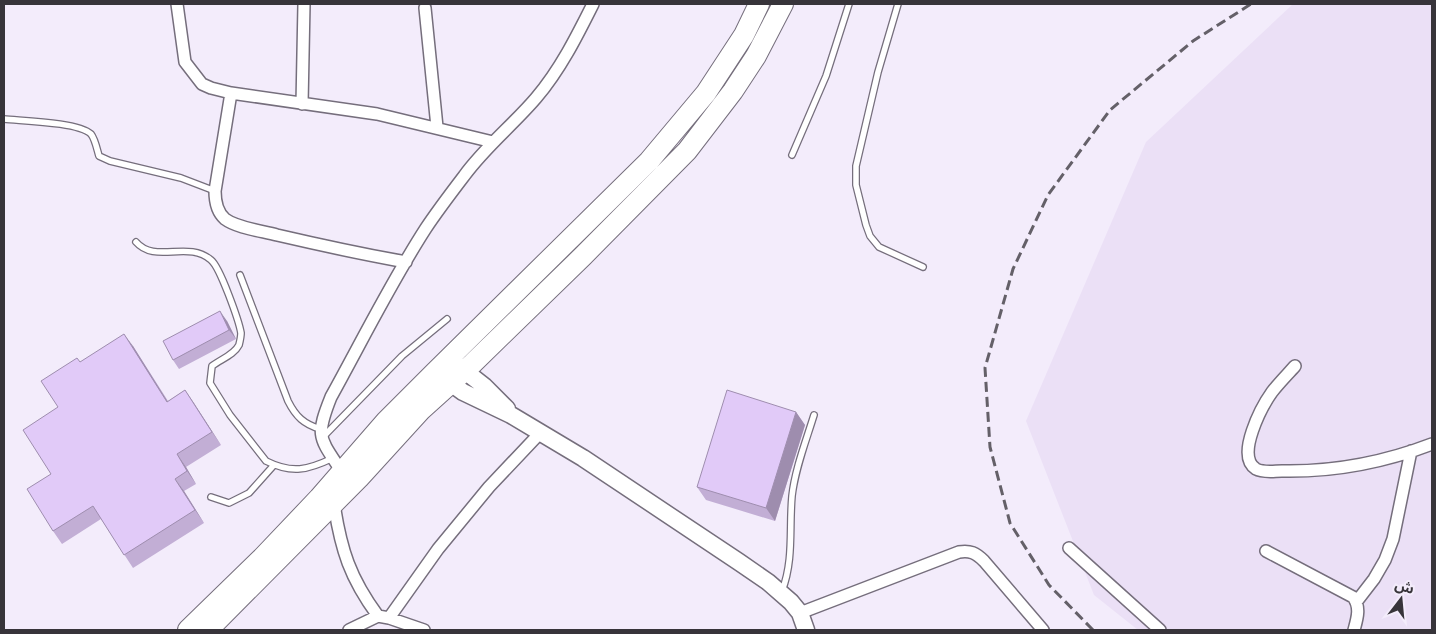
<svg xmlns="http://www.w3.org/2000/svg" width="1436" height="634" viewBox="0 0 1436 634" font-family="'Noto Sans','Noto Sans Arabic',sans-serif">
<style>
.built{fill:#ebe0f6}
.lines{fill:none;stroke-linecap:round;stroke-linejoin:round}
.lane-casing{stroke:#756e7c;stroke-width:8}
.street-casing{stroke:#756e7c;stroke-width:14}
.secondary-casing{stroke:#756e7c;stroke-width:19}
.highway-casing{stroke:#756e7c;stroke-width:22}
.lane{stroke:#fff;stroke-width:5.5}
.street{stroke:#fff;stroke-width:11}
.secondary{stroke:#fff;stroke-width:16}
.highway{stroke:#fff;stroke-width:20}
.rail{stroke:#646068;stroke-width:3;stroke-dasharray:10 5;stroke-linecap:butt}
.wall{fill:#c2aed5}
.shaded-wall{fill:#9e8dae}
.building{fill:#e1caf8;stroke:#9e8dae}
</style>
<rect width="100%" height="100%" fill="#f3ecfb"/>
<path class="built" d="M1293 4H1432V630H1138L1094 595 1026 421 1146 142Z"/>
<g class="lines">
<defs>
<path id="lane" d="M898 4 878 72 856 166V185L866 225 870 236 879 247 923 267
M4 119C23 121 78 122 91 134 95 139 97 149 99 156L110 161 181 178 215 191
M792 155 826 76 849 4
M136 242C155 264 188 240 211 260 220 267 239 321 241 333 241 337 240 341 239 345 234 355 221 359 212 366L210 383 230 415 266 461C292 474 308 470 333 458
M240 275 288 401C296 417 304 424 320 429
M323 437 402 356 447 319
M211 497 229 503 249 493 274 465
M782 591C794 560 789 528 792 496 795 469 806 441 814 415"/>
<path id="street" d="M177 4 185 62 202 84 211 88 231 93 215 191C215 202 217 212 225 219 237 228 262 231 277 235 320 245 362 254 406 262
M425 8 437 127
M231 93 377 114 493 142
M302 104 304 4
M1295 366C1287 375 1279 383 1272 392 1262 406 1235 456 1256 469 1263 473 1274 471 1282 471 1332 472 1385 462 1432 444
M342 472C319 437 315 437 331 397 362 341 391 282 426 228 438 210 451 193 464 176 485 147 513 125 536 98 560 70 577 36 593 4
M334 504C341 550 350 578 378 616L389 618 424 630
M1069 548 1160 630
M1266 551 1353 597C1361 607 1357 619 1354 630
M1357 601 1374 579 1385 560 1393 539 1411 451
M800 613 959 552C970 550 976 553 984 561L1043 630
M389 618 438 549 489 487 541 432
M349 630 378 616"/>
<path id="secondary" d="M456 364 484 386 507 409
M441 376 463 392 511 415 583 458 739 562 768 582 791 602 800 613 806 630"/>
<path id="highway" d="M188 630 262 558 319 498 386 421 435 372 649 161 706 93 744 35 759 4
M208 630 359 478 421 410 472 364 583 256 687 151 733 91 756 56 783 4"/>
</defs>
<use href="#lane" class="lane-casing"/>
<use href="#street" class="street-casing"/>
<use href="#secondary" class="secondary-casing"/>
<use href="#highway" class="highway-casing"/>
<use href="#lane" class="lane"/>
<use href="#street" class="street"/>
<use href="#secondary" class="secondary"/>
<use href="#highway" class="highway"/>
<path class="rail" d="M1093 630 1049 585 1010 523 990 447 985 368 1013 269 1048 195 1110 110 1193 41 1251 4"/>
</g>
<path class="wall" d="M227 321 236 339 179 369 173 360Z
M133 346 168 401 185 390 221 445 186 467 196 484 184 491 204 523 133 568 101 519 62 544 53 531 51 474 80 362Z
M796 412 805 425 775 521 706 500 697 487Z"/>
<path class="shaded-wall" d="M220 311 227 321 236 339 229 330Z
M124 334 133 346 176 415 167 402Z
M185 390 194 403 221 445 212 432Z
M796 412 805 425 775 521 766 508Z
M177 454 186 467 196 484 187 471Z
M175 479 184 491 204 523 195 510Z"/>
<path class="building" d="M220 311 229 330 173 360 163 341Z
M124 334 167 402 185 390 212 432 177 454 187 471 175 479 195 510 124 555 93 506 53 531 27 489 51 474 23 430 58 407 41 381 77 358 80 362Z
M727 390 796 412 766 508 697 487Z"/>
<rect width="1436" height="634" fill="none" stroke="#37343a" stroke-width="10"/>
<g transform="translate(1401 599) rotate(16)" stroke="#f3ecfb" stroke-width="4" paint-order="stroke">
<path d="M0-4L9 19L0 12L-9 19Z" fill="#37343a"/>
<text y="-8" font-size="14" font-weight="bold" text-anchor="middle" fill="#37343a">ش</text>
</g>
</svg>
